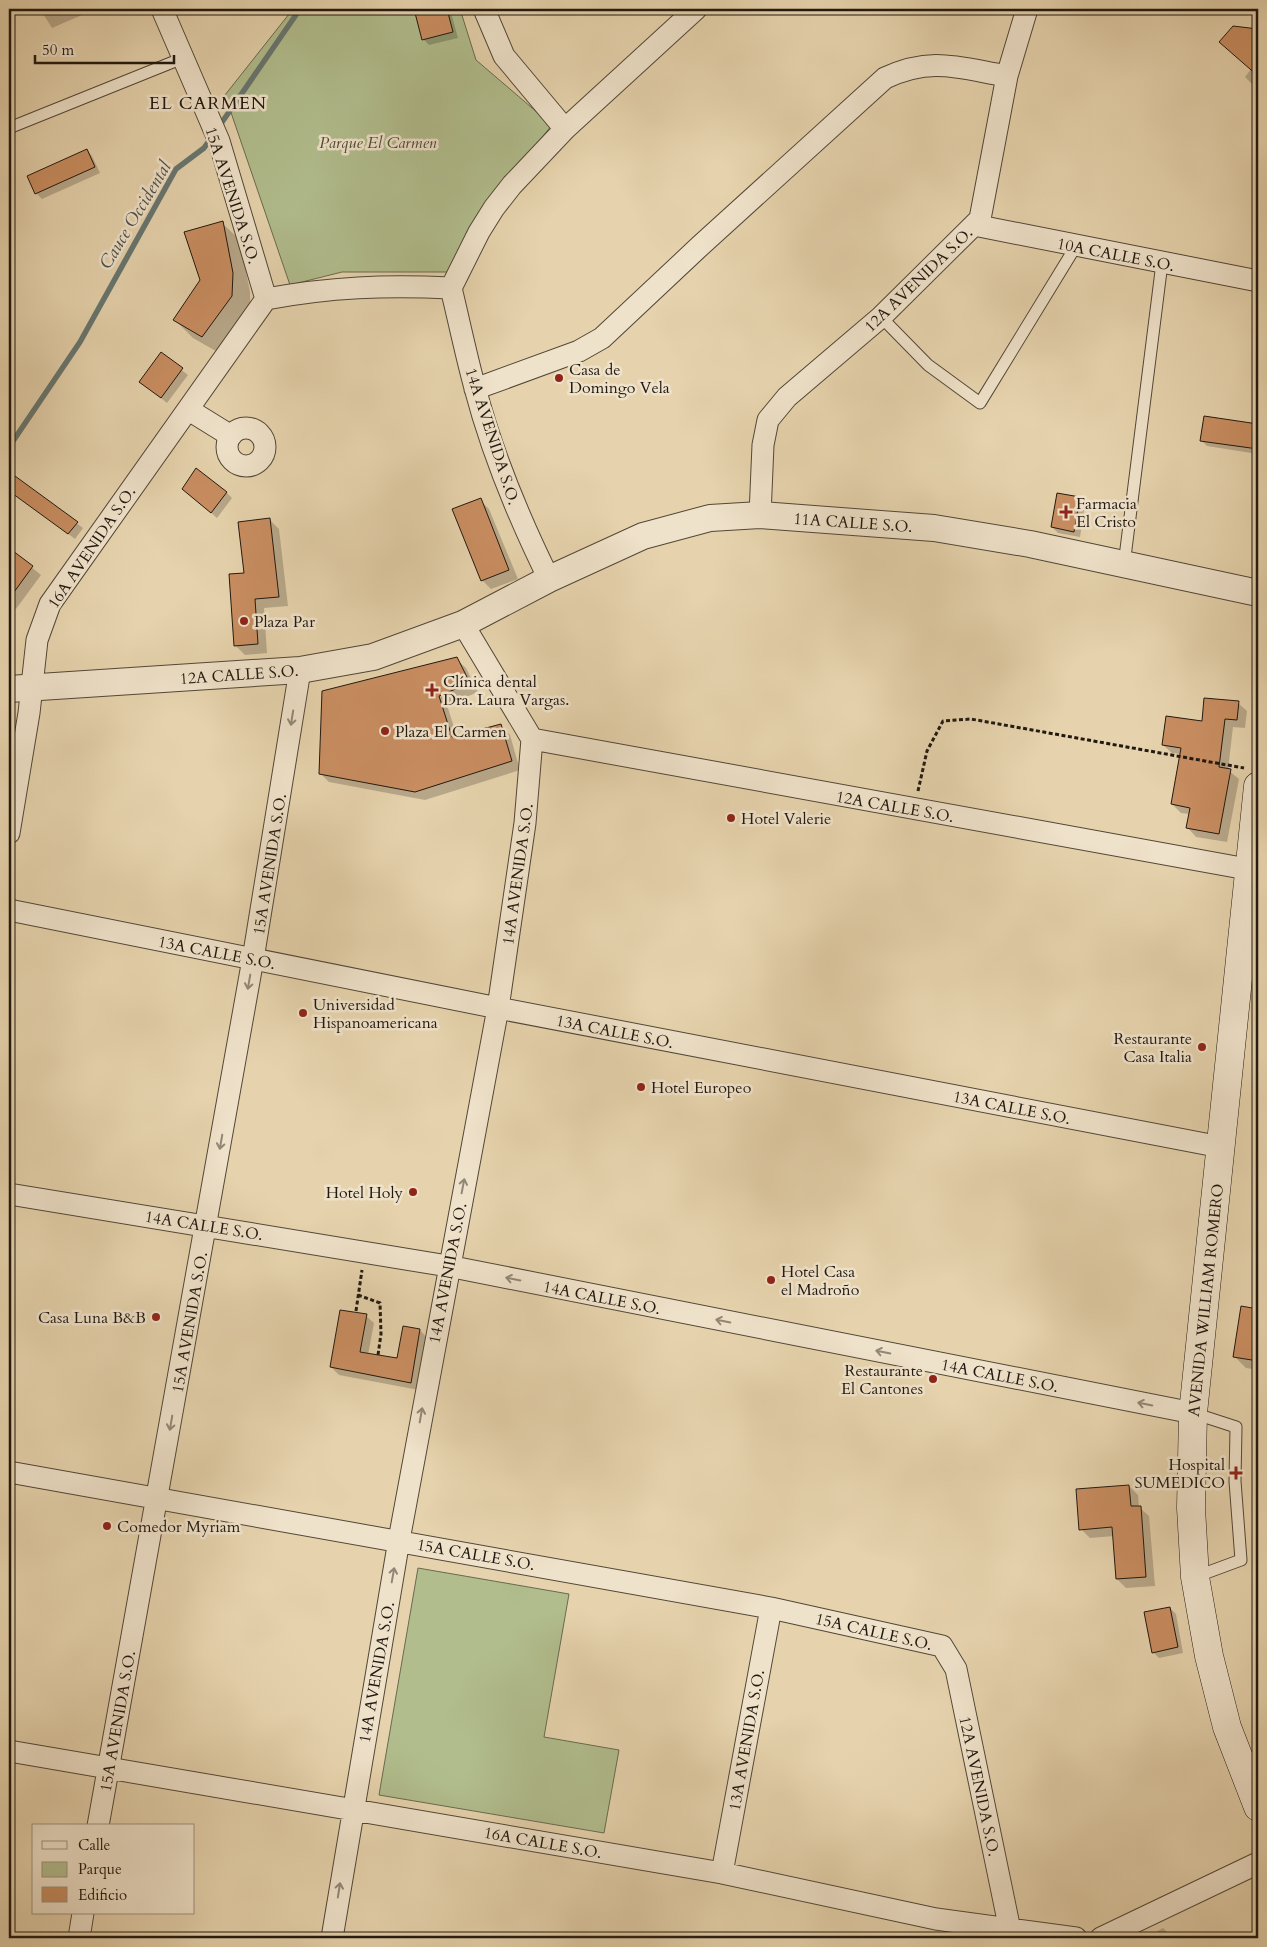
<svg xmlns="http://www.w3.org/2000/svg" width="1267" height="1947" viewBox="0 0 1267 1947" font-family="Cardo,serif">
<style>
.green{fill:#b1bd8d;stroke:#696a4e}
.shadow{fill:#0003}
.lines{fill:none;stroke-linecap:round;stroke-linejoin:round}
.stream{stroke:#687771;stroke-width:5.5}
.building{fill:#c98e61;stroke:#211810}
.service-casing{stroke:#524737;stroke-width:13}
.minor-casing{stroke:#524737;stroke-width:23}
.tertiary-casing{stroke:#524737;stroke-width:28}
.secondary-casing{stroke:#211810;stroke-width:29}
.path{stroke:#211810;stroke-width:3;stroke-dasharray:4 2.5;stroke-linecap:butt}
.service{stroke:#efe2ca;stroke-width:11}
.minor{stroke:#efe2ca;stroke-width:21}
.tertiary{stroke:#efe2ca;stroke-width:26}
.secondary{stroke:#efe2ca;stroke-width:28}
.oneway{stroke:#928776}
.poi-dot{fill:#8f2418;stroke:#efe2ca;stroke-width:2}
.labels{text-anchor:middle;stroke-width:5;stroke-linejoin:round;paint-order:stroke}
.park-label{font-size:16px;font-style:italic;fill:#4c4a36;stroke:#efe2ca}
.street-label{font-size:16px;fill:#211810;stroke:#efe2ca}
.poi-label{font-size:16px;fill:#211810;stroke:#efe2ca;text-anchor:start}
.neighbourhood-label{font-size:18px;letter-spacing:1px;fill:#211810;stroke:#efe2ca}
.water-label{font-size:18px;font-style:italic;fill:#4b4f49;stroke:#efe2ca}
</style>
<rect width="100%" height="100%" fill="#e6d3ad"/>
<filter id="stains"><feTurbulence type="fractalNoise" baseFrequency=".004" numOctaves="4"/><feColorMatrix values="0 0 0 0 .2 0 0 0 0 .09 0 0 0 0 .02 0 0 0 .5 -.17"/></filter>
<radialGradient id="worn" r=".72"><stop offset=".6" stop-color="#630" stop-opacity="0"/><stop offset="1" stop-color="#630" stop-opacity=".3"/></radialGradient>
<path class="green" d="M293 9H460L476 60 552 125 516 169 448 272H342L290 285 225 95Z
M418 1568 569 1594 544 1737 619 1750 604 1833 379 1795Z"/>
<path class="shadow" d="M40 9H96L52 28Z
M423 9H450L458 38 429 45 423 39 416 10Z
M1233 27 1258 30V90L1245 77 1251 69Z
M87 150 92 156 100 173 42 199 36 193Z
M222 223 240 240 250 292V314L221 354 193 338 175 320 201 280Z
M161 354 188 375 167 403 141 382Z
M1205 417 1258 425V454L1207 446 1201 440Z
M15 477 83 528 75 539 9 490V486Z
M183 489 227 493 232 498 217 518Z
M1079 499 1085 504 1080 537 1058 533 1052 527Z
M480 500 489 509 518 579 491 589 482 580Z
M269 519 279 529 288 606 264 608 267 653 245 655 235 645 246 574Z
M9 549 41 575 16 609 9 604Z
M456 659 466 668 478 692 447 705 457 737 501 726 510 735 520 770 425 800 329 782 320 773Z
M1238 703 1247 711 1245 728 1233 727 1228 770 1239 779 1227 842 1196 837 1188 828 1190 814 1181 813 1172 804 1181 754 1172 753 1163 745Z
M1242 1308 1258 1310V1370L1246 1368 1234 1356Z
M366 1316 374 1323 368 1355 399 1360 404 1328 420 1330 427 1338 419 1390 339 1375 331 1367Z
M1129 1486 1138 1495 1139 1507 1149 1516 1155 1586 1126 1588 1117 1579 1114 1536 1090 1538 1081 1529Z
M1170 1608 1176 1614 1183 1653 1159 1658 1153 1652Z
M1163 1928 1173 1938H1145Z"/>
<g class="lines">
<path class="stream" d="M218 128 300 9
M9 447 80 342 176 169 204 148 211 138"/>
</g>
<path class="building" d="M414 9H447L453 32 422 40Z
M1233 26 1258 29V76L1219 42Z
M87 149 95 167 35 194 27 176Z
M223 221 233 273 232 296 202 337 173 320 200 280 184 232Z
M161 352 183 368 161 398 139 382Z
M1204 416 1258 424V449L1200 441Z
M196 468 227 492 211 513 182 489Z
M15 476 78 522 68 534 9 491V483Z
M1057 493 1080 497 1074 532 1051 527Z
M481 498 509 570 481 581 452 509Z
M270 518 279 597 255 599 258 644 234 646 229 574 244 573 238 522Z
M9 548 33 566 9 599Z
M457 657 470 683 439 696 452 737 501 724 512 761 415 792 319 774 322 691Z
M1204 698 1239 701 1237 720 1225 719 1219 767 1231 769 1219 834 1186 828 1190 808 1171 804 1181 748 1162 745 1166 716 1202 721Z
M1241 1306 1258 1309V1361L1233 1357Z
M340 1310 367 1314 360 1352 397 1358 403 1326 420 1329 411 1383 330 1367Z
M1129 1485 1131 1506H1141L1146 1577 1116 1579 1112 1527 1079 1530 1076 1489Z
M1170 1607 1178 1647 1152 1653 1144 1612Z"/>
<g class="lines">
<defs>
<path id="service" d="M9 128 183 58
M881 317 928 365 980 403 1076 246
M1124 565 1162 263
M1193 1413 1236 1427 1235 1481 1241 1560 1195 1577"/>
<path id="minor" d="M162 9 219 141 266 299
M484 9 504 56 565 129
M974 225 1258 281
M451 288 479 232 494 208 512 185 565 129 696 9
M451 288C459 321 466 355 475 388 492 453 519 518 549 579
M266 299C331 287 385 285 451 288
M475 389 579 351 602 338 700 246 885 78C932 56 959 68 1007 76
M189 410 231 436
M227 447a19 19 0 1 1 38 0a19 19 0 1 1-38 0Z
M760 515 763 445 768 420 787 397 881 317 980 219 1007 76 1027 9
M532 739 1258 871
M9 833 29 713 37 640 50 604 266 299
M9 910 498 1008 1221 1147
M9 1194 448 1266 1193 1413
M9 1472 771 1608 942 1646 956 1669 1010 1930
M9 1751 722 1873 936 1919 1076 1938
M98 1826 253 959 300 670
M722 1873 771 1608
M79 1938 83 1913
M332 1938 399 1540 498 1008 525 823 532 739 463 624
M1101 1938 1258 1863"/>
<path id="tertiary" d="M9 689 300 670 373 657 463 624 549 579 643 536 710 518 760 515 934 528 1030 544 1258 593"/>
<path id="secondary" d="M1258 786 1193 1413 1191 1508 1195 1577 1209 1656 1227 1727 1258 1807"/>
</defs>
<use href="#service" class="service-casing"/>
<use href="#minor" class="minor-casing"/>
<use href="#tertiary" class="tertiary-casing"/>
<use href="#secondary" class="secondary-casing"/>
<path class="path" d="M918 791 927 751 943 721 971 719 1244 768
M358 1295 380 1303 381 1334 378 1355
M356 1311 362 1270"/>
<use href="#service" class="service"/>
<use href="#minor" class="minor"/>
<use href="#tertiary" class="tertiary"/>
<use href="#secondary" class="secondary"/>
</g>
<defs><path id="oneway-shaft" d="M-6 0H5M1.5-3L5.5 0L1.5 3" fill="none" stroke-width="1.6" stroke-linecap="round" stroke-linejoin="round" transform="scale(1.25)"/></defs>
<g class="oneway">
<use href="#oneway-shaft" transform="translate(292 718) rotate(99)"/>
<use href="#oneway-shaft" transform="translate(249 982) rotate(100)"/>
<use href="#oneway-shaft" transform="translate(221 1142) rotate(100)"/>
<use href="#oneway-shaft" transform="translate(463 1186) rotate(-79)"/>
<use href="#oneway-shaft" transform="translate(513 1279) rotate(-169)"/>
<use href="#oneway-shaft" transform="translate(723 1321) rotate(-169)"/>
<use href="#oneway-shaft" transform="translate(883 1352) rotate(-169)"/>
<use href="#oneway-shaft" transform="translate(1145 1404) rotate(-169)"/>
<use href="#oneway-shaft" transform="translate(421 1415) rotate(-80)"/>
<use href="#oneway-shaft" transform="translate(171 1423) rotate(100)"/>
<use href="#oneway-shaft" transform="translate(393 1575) rotate(-80)"/>
<use href="#oneway-shaft" transform="translate(339 1890) rotate(-81)"/>
</g>
<g class="poi-dot">
<circle cx="559" cy="378" r="5"/>
<path d="M1063.5 504.5h5v5h5v5h-5v5h-5v-5h-5v-5h5z"/>
<circle cx="244" cy="621" r="5"/>
<path d="M429.5 682.5h5v5h5v5h-5v5h-5v-5h-5v-5h5z"/>
<circle cx="385" cy="731" r="5"/>
<circle cx="731" cy="818" r="5"/>
<circle cx="303" cy="1013" r="5"/>
<circle cx="1202" cy="1047" r="5"/>
<circle cx="641" cy="1087" r="5"/>
<circle cx="413" cy="1192" r="5"/>
<circle cx="771" cy="1280" r="5"/>
<circle cx="156" cy="1317" r="5"/>
<circle cx="933" cy="1379" r="5"/>
<path d="M1233.5 1465.5h5v5h5v5h-5v5h-5v-5h-5v-5h5z"/>
<circle cx="107" cy="1526" r="5"/>
</g>
<g class="labels">
<g class="park-label">
<text x="378" y="148">Parque El Carmen</text>
</g>
<g class="street-label">
<text transform="translate(233 195) rotate(72)" y="6">15A AVENIDA S.O.</text>
<text transform="translate(1116 254) rotate(11)" y="6">10A CALLE S.O.</text>
<text transform="translate(918 279) rotate(-44)" y="6">12A AVENIDA S.O.</text>
<text transform="translate(493 436) rotate(72)" y="6">14A AVENIDA S.O.</text>
<text transform="translate(853 522) rotate(4)" y="6">11A CALLE S.O.</text>
<text transform="translate(91 547) rotate(-56)" y="6">16A AVENIDA S.O.</text>
<text transform="translate(239 674) rotate(-4)" y="6">12A CALLE S.O.</text>
<text transform="translate(895 806) rotate(10)" y="6">12A CALLE S.O.</text>
<text transform="translate(269 864) rotate(-81)" y="6">15A AVENIDA S.O.</text>
<text transform="translate(517 874) rotate(-82)" y="6">14A AVENIDA S.O.</text>
<text transform="translate(217 952) rotate(11)" y="6">13A CALLE S.O.</text>
<text transform="translate(615 1031) rotate(11)" y="6">13A CALLE S.O.</text>
<text transform="translate(1012 1107) rotate(11)" y="6">13A CALLE S.O.</text>
<text transform="translate(204 1225) rotate(9)" y="6">14A CALLE S.O.</text>
<text transform="translate(447 1273) rotate(-79)" y="6">14A AVENIDA S.O.</text>
<text transform="translate(602 1297) rotate(11)" y="6">14A CALLE S.O.</text>
<text transform="translate(1205 1300) rotate(-84)" y="6">AVENIDA WILLIAM ROMERO</text>
<text transform="translate(189 1322) rotate(-80)" y="6">15A AVENIDA S.O.</text>
<text transform="translate(1000 1375) rotate(11)" y="6">14A CALLE S.O.</text>
<text transform="translate(476 1554) rotate(10)" y="6">15A CALLE S.O.</text>
<text transform="translate(874 1631) rotate(13)" y="6">15A CALLE S.O.</text>
<text transform="translate(376 1672) rotate(-80)" y="6">14A AVENIDA S.O.</text>
<text transform="translate(117 1721) rotate(-80)" y="6">15A AVENIDA S.O.</text>
<text transform="translate(746 1740) rotate(-80)" y="6">13A AVENIDA S.O.</text>
<text transform="translate(980 1786) rotate(78)" y="6">12A AVENIDA S.O.</text>
<text transform="translate(543 1842) rotate(10)" y="6">16A CALLE S.O.</text>
</g>
<g class="poi-label">
<text x="569" y="375">Casa de<tspan x="569" dy="18">Domingo Vela</tspan></text>
<text x="1076" y="509">Farmacia<tspan x="1076" dy="18">El Cristo</tspan></text>
<text x="254" y="627">Plaza Par</text>
<text x="443" y="687">Clínica dental<tspan x="443" dy="18">Dra. Laura Vargas.</tspan></text>
<text x="395" y="737">Plaza El Carmen</text>
<text x="741" y="824">Hotel Valerie</text>
<text x="313" y="1010">Universidad<tspan x="313" dy="18">Hispanoamericana</tspan></text>
<text x="1192" y="1044" text-anchor="end">Restaurante<tspan x="1192" dy="18">Casa Italia</tspan></text>
<text x="651" y="1093">Hotel Europeo</text>
<text x="403" y="1198" text-anchor="end">Hotel Holy</text>
<text x="781" y="1277">Hotel Casa<tspan x="781" dy="18">el Madroño</tspan></text>
<text x="146" y="1323" text-anchor="end">Casa Luna B&amp;B</text>
<text x="923" y="1376" text-anchor="end">Restaurante<tspan x="923" dy="18">El Cantones</tspan></text>
<text x="1225" y="1470" text-anchor="end">Hospital<tspan x="1225" dy="18">SUMEDICO</tspan></text>
<text x="117" y="1532">Comedor Myriam</text>
</g>
<g class="neighbourhood-label">
<text x="208" y="109">EL CARMEN</text>
</g>
<g class="water-label">
<text transform="translate(135 215) rotate(-59)" y="6">Cauce Occidental</text>
</g>
</g>
<rect width="1267" height="1947" fill="none" stroke="#e6d3ad" stroke-width="30"/>
<rect x="10" y="10" width="1247" height="1927" fill="none" stroke="#211810" stroke-width="2.5"/>
<rect x="15" y="15" width="1237" height="1917" fill="none" stroke="#211810"/>
<rect x="32" y="1824" width="162" height="90" fill="#efe2ca" stroke="#9d9180"/>
<rect x="42" y="1841" width="25" height="8" fill="#efe2ca" stroke="#9d9180"/>
<text x="78" y="1850" font-size="15" fill="#211810">Calle</text>
<rect x="42" y="1862" width="25" height="15" fill="#b1bd8d" stroke="#9d9180"/>
<text x="78" y="1874" font-size="15" fill="#211810">Parque</text>
<rect x="42" y="1887" width="25" height="15" fill="#c98e61" stroke="#9d9180"/>
<text x="78" y="1900" font-size="15" fill="#211810">Edificio</text>
<path d="M35 55v8h139v-8" fill="none" stroke="#211810" stroke-width="2.5"/>
<text x="42" y="55" font-size="15" fill="#211810" stroke="#efe2ca" stroke-width="4" paint-order="stroke">50 m</text>
<rect width="100%" height="100%" filter="url(#stains)"/>
<rect width="100%" height="100%" fill="url(#worn)"/>
</svg>
